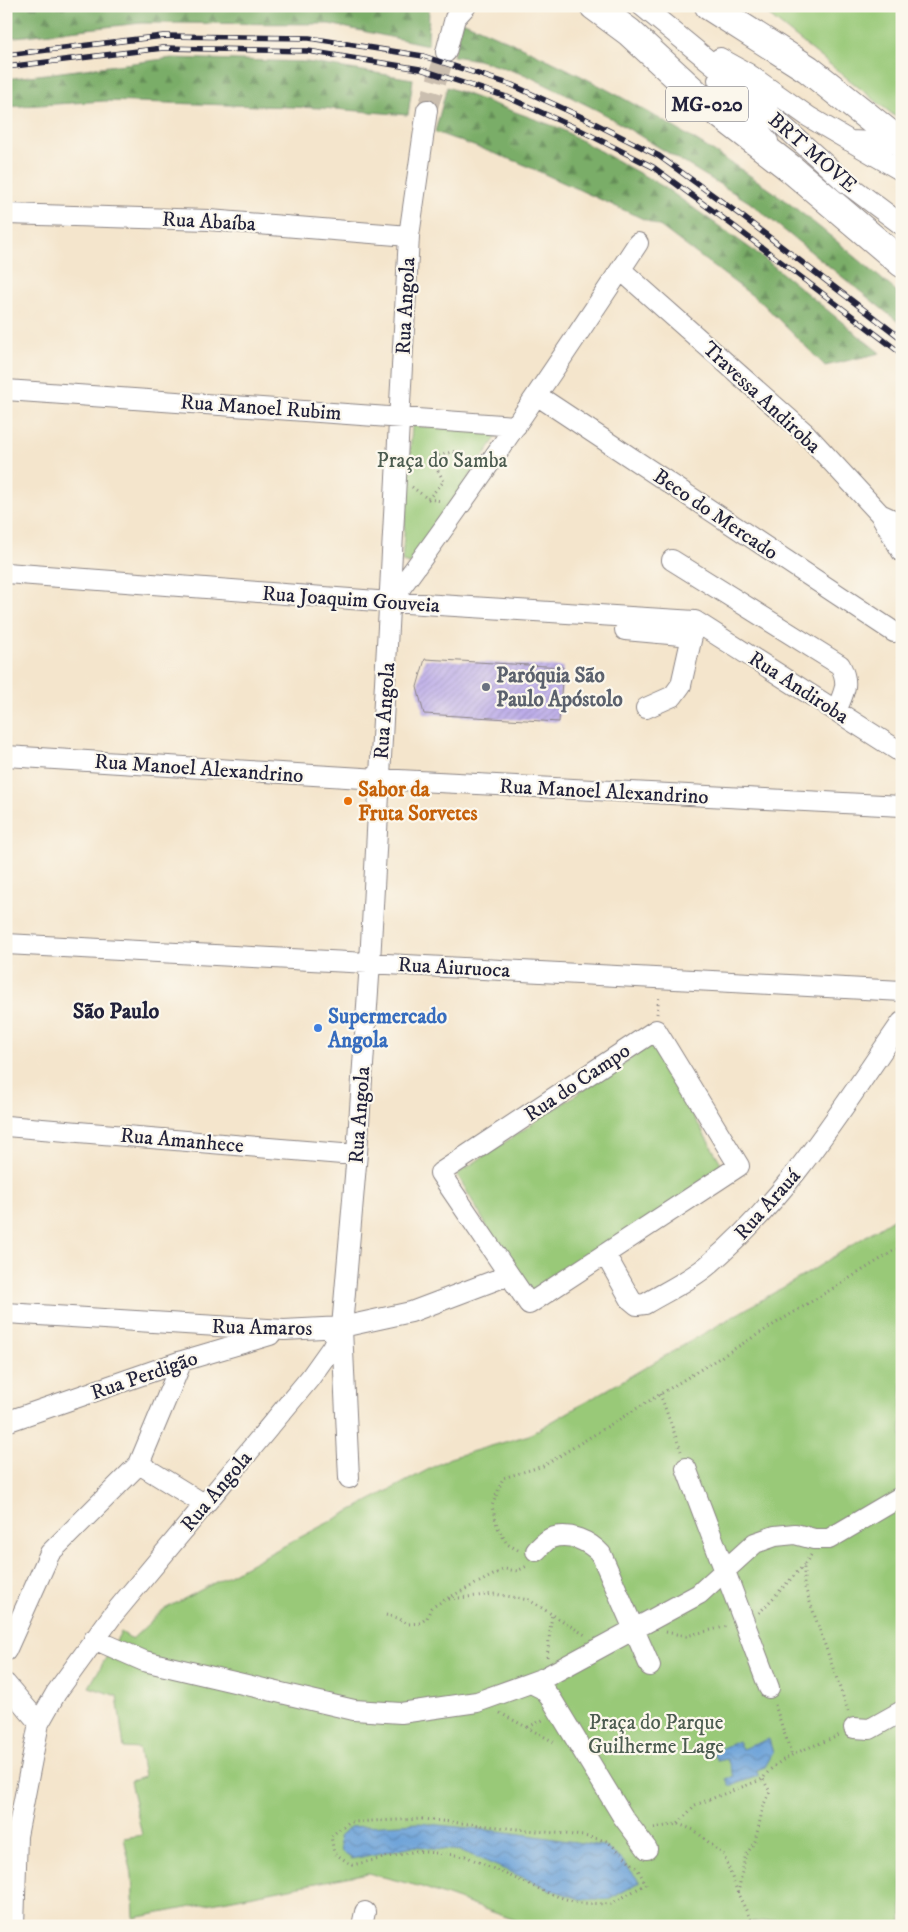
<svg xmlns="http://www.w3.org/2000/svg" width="908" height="1932" viewBox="0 0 908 1932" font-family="'IM FELL DW Pica',serif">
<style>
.green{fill:#99c978;stroke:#5e765a}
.forest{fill:url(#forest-firs);stroke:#4e6852}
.water{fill:url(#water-waves);stroke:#46628a}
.building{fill:url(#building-hatch)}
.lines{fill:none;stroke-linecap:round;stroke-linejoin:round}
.minor-tunnel{stroke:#cabeaf;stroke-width:20;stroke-dasharray:20 10;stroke-linecap:butt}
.minor-casing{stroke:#8b8484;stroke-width:22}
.highway-casing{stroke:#8b8484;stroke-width:30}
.path{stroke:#8b8484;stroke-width:3;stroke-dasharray:1 4;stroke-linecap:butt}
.minor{stroke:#fff;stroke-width:20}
.highway{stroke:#fff;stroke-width:28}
.rail-casing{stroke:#22223b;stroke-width:5.5}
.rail{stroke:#fbf7ec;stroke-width:4;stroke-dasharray:11;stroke-linecap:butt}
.worship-dot{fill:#6b7280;stroke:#fbf7ec;stroke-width:2}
.food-dot{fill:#e8710a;stroke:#fbf7ec;stroke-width:2}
.shop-dot{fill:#3f7fe0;stroke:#fbf7ec;stroke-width:2}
.labels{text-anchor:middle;stroke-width:4.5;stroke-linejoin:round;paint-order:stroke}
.shield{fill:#fbf7ec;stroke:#636270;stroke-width:1}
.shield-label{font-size:20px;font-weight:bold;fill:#22223b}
.street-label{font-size:21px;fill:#22223b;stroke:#fbf7ec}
.park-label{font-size:21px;fill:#4c5c50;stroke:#fbf7ec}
.worship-label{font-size:21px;font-weight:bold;fill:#5b616d;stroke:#fbf7ec;text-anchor:start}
.food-label{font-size:21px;font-weight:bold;fill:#c56008;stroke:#fbf7ec;text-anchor:start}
.shop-label{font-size:21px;font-weight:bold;fill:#366cbe;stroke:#fbf7ec;text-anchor:start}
.neighbourhood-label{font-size:22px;font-weight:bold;fill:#22223b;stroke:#fbf7ec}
</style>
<defs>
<pattern id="forest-firs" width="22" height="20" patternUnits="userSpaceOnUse" patternTransform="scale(1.25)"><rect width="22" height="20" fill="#7aad68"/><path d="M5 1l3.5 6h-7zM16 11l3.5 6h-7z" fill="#648c57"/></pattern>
<pattern id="water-waves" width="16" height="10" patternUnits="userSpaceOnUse" patternTransform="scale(1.25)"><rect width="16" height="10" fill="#6aa1d8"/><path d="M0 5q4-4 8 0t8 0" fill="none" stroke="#5783b0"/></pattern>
<pattern id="building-hatch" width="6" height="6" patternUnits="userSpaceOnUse" patternTransform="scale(1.25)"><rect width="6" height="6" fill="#b2a0e9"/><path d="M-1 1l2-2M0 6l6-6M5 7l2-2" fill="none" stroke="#9082be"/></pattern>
</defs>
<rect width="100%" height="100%" fill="#fbf7ec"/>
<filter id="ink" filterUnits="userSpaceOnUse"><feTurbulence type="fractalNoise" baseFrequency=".02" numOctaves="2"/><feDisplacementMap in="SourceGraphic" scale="10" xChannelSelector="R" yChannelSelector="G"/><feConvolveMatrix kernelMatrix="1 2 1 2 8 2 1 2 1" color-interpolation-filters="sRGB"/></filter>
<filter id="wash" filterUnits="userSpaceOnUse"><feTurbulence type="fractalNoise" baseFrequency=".0096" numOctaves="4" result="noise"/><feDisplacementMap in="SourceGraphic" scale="20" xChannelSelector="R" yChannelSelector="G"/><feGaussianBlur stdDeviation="1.12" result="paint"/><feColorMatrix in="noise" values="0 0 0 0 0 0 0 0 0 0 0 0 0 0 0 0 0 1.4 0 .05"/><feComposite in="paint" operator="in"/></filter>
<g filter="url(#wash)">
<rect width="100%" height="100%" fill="#f4e5cc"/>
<path class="green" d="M757 6H902V122Z
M412 426 501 430 410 564 402 562Z
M651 1045 724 1168 530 1302 457 1174Z
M902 1213V1926H859L782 1919 749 1923 747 1926H532L422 1887 368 1873 134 1918 132 1875 124 1838 142 1835 130 1781 144 1777 139 1749 124 1748 117 1696 89 1687 121 1632 132 1639 163 1610 450 1458 529 1435 808 1273Z"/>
<path class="forest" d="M6 6H429L428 45 329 24 141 23 6 38Z
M462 21C572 67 678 124 775 193 819 225 860 261 902 296V325L749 202 599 111 526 75 478 60 453 56Z
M172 58 307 62 413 79 408 115 322 108 105 101 6 107V79Z
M447 87 559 128 664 187 761 256 880 353 825 366 762 303 661 227 518 162 435 132Z"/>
<path class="water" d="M769 1739 773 1753 765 1767 757 1770 758 1776 730 1786 726 1779 734 1776 727 1759 718 1761 713 1752 738 1741 742 1749Z
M418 1823 507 1832 603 1846 621 1859 640 1882 610 1899H580L552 1890 462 1851 413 1846 352 1859 341 1851 339 1837 350 1827Z"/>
<g id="blocks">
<path class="building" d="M425 659 563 667 559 722 424 714 417 687Z"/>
</g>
</g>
<g filter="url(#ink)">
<use href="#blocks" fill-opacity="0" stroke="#8b8484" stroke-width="1"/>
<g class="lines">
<path class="minor-tunnel" d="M427 110 446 52"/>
<defs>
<path id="minor" d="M642 6 737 84 846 183 902 225
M446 52 455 18 466 6
M720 58 747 73 809 117 850 141 900 143 902 145
M718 80 768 141
M852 142 902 171
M6 214 209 220 409 236
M621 270 805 433 880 514 902 524
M6 390 516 426
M538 396 894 632
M880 514 902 552
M672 560 840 665C850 684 844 692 836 711
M6 573 390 602 695 621 902 753
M390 602C477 485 558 365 638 243
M625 630 692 636 695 621
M646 708 673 696 681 685 692 636
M6 756 379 779 902 806
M6 944 902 991
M656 1030 739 1166 529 1304 440 1173Z
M6 1126 342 1154 357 1153
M605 1254 631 1300 637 1305 645 1304C665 1292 689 1281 707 1266 788 1198 842 1108 902 1022
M6 1313 284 1330 342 1327 411 1312 509 1275
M342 1329 349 1478
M6 1422 182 1361 270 1335
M139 1464 204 1504
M686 1468 769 1688
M536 1551C540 1547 546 1540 551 1538 570 1532 589 1541 601 1554L650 1666
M94 1639 144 1661 354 1710 401 1713 477 1702 544 1678 699 1594 755 1543 775 1536 795 1534 814 1539H829L902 1496
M6 1651 50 1553 139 1464 182 1361
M531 1683 543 1689 552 1700 623 1817 647 1849
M6 1684 39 1723
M854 1728 870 1729 902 1711
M14 1926 17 1836 39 1723 56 1693 112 1616 310 1378 332 1347 342 1327 357 1153 370 962 409 236 427 110
M362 1926 365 1912"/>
<path id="highway" d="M594 6 629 32 707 104 790 168 902 263
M709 6 808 69 902 144"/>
</defs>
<use href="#minor" class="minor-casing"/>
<use href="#highway" class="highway-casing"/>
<path class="path" d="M412 487 428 499 442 501
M428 499 444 481 430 458 456 451
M657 1014 659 996
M660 1394 681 1451
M518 1550 507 1544 497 1526 492 1506 503 1478 543 1466 902 1246
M811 1555 804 1565V1585L848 1711
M449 1599 495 1594 529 1600 585 1635
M759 1613 804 1565
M386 1615 398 1618 408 1624 420 1623 427 1618 431 1608 446 1599 505 1569 517 1571 529 1565
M666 1632 686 1636 728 1626
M547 1657 552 1614
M775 1705 792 1756
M500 1713 556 1743
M528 1727 543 1720
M422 1819 584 1836 607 1841 637 1868 646 1884 611 1904 579 1903 553 1895 465 1856 416 1851 352 1865 334 1853 331 1836 349 1822Z
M678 1824 694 1830 724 1855 738 1894 754 1926
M654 1828 678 1824 695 1805 763 1779C776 1756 816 1746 840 1735
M738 1893 745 1857 755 1841 764 1804 770 1792 763 1779"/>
<use href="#minor" class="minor"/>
<use href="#highway" class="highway"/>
<defs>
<path id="rail" d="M6 55 163 36 309 38 423 56 512 85 584 118 659 156 743 217 902 339
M6 67 163 48 308 51 420 69 507 97 578 129 653 167 735 227 902 354"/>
</defs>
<use href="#rail" class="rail-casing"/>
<use href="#rail" class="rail"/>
</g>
</g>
<circle class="worship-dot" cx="486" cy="687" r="5"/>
<circle class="food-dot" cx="348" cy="801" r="5"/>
<circle class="shop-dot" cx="318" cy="1028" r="5"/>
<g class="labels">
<rect class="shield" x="666" y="86.5" width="82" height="35" rx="4"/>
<g class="shield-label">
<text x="707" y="111">MG-020</text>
</g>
<g class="street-label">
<text transform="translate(813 152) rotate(41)" y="7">BRT MOVE</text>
<text transform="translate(209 221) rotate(3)" y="7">Rua Abaíba</text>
<text transform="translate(405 306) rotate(-87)" y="7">Rua Angola</text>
<text transform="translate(762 397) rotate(43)" y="7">Travessa Andiroba</text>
<text transform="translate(261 407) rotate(4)" y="7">Rua Manoel Rubim</text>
<text transform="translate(716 514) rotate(34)" y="7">Beco do Mercado</text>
<text transform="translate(351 599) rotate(4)" y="7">Rua Joaquim Gouveia</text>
<text transform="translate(799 687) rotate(33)" y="7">Rua Andiroba</text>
<text transform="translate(384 711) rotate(-86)" y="7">Rua Angola</text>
<text transform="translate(199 768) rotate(4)" y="7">Rua Manoel Alexandrino</text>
<text transform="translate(604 791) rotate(3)" y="7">Rua Manoel Alexandrino</text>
<text transform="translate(454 967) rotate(3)" y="7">Rua Aiuruoca</text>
<text transform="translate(577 1082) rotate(-34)" y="7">Rua do Campo</text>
<text transform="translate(359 1115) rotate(-86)" y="7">Rua Angola</text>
<text transform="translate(182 1140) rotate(5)" y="7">Rua Amanhece</text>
<text transform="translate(767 1204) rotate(-48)" y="7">Rua Arauá</text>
<text transform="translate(262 1327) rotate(1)" y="7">Rua Amaros</text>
<text transform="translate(144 1375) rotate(-19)" y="7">Rua Perdigão</text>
<text transform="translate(216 1491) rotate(-50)" y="7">Rua Angola</text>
</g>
<g class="park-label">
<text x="442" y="467">Praça do Samba</text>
<text x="656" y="1729">Praça do Parque<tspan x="656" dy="24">Guilherme Lage</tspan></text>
</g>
<g class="worship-label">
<text x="496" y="682">Paróquia São<tspan x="496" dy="24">Paulo Apóstolo</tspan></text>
</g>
<g class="food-label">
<text x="358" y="796">Sabor da<tspan x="358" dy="24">Fruta Sorvetes</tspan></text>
</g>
<g class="shop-label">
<text x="328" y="1023">Supermercado<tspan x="328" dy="24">Angola</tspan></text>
</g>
<g class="neighbourhood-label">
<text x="116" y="1018">São Paulo</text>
</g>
</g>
<rect width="908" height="1932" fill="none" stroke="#fbf7ec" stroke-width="25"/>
</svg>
